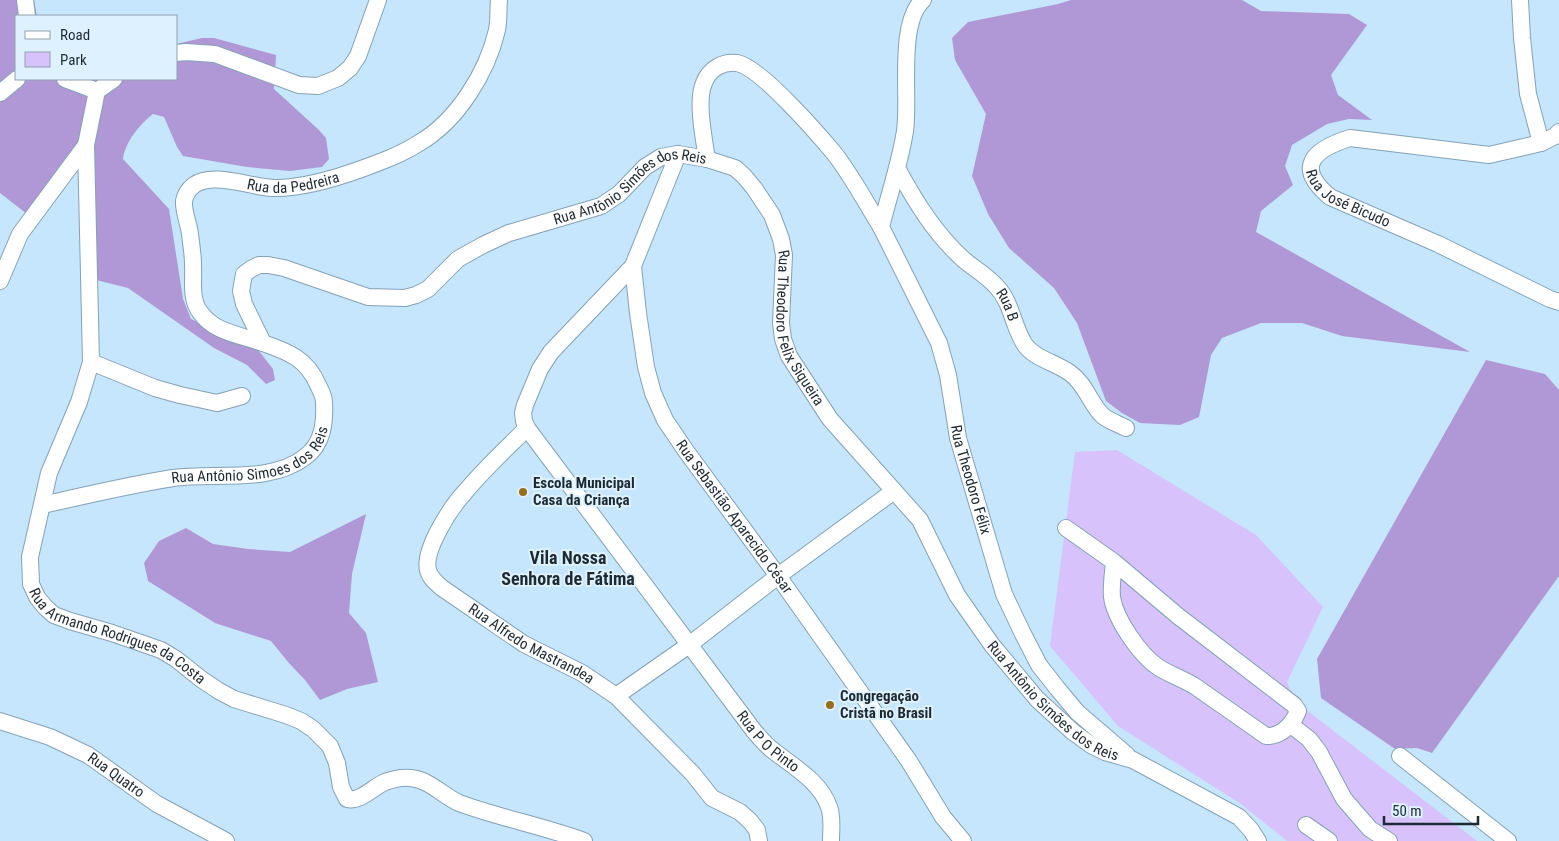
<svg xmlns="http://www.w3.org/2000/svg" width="1559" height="841" viewBox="0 0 1559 841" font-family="'Roboto Condensed',sans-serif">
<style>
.green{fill:#d8c2fc}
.forest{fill:#b098d6}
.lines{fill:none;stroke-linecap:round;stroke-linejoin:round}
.minor-casing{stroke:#84a2b7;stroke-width:18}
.minor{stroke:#fff;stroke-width:16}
.poi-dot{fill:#986e1b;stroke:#def1ff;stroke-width:2}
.labels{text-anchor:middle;stroke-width:4;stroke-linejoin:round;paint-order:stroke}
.street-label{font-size:15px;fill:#1e2a32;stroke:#def1ff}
.poi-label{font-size:15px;font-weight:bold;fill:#1e2a32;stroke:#def1ff;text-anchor:start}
.quarter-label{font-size:18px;font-weight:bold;fill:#1e2a32;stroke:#def1ff}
</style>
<rect width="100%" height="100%" fill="#c6e6fd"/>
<path class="green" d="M1117 450 1256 535 1323 607 1287 682 1296 702 1477 841H1287L1241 804 1118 726 1050 646 1075 452Z"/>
<path class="forest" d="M0 0H34L37 16H16V79H176V44L202 38H214L276 55 274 89 319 130 326 138 329 159 322 167 290 171 247 167 183 156 177 147 164 117 153 114C140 124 125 142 123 159L169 209 183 299 191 319 250 345 259 351 273 369 275 380 266 384 247 365 214 348 128 288 96 280 95 171 67 162 27 214 0 193Z
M1071 0H1242L1261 11 1349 14 1367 25 1331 75 1338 95 1372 120 1349 119 1327 124 1292 145 1285 166 1293 185 1261 211 1256 232 1470 352 1342 336 1302 323H1261L1222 338 1211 355 1199 417 1180 425 1140 423 1122 413 1106 401 1077 323 1054 288 1009 248 988 214 972 176 986 114 955 60 952 38 968 22 1058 4Z
M1486 360 1545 374 1559 390V576L1432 753 1417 748 1395 749 1321 698 1317 659Z
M366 514 352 574 349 613 366 633 378 682 347 689 320 700 305 680 288 662 271 641 215 623 148 581 144 563 159 541 186 528 213 544 248 549 290 552Z"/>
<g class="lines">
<defs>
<g id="minor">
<path d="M25 0 27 16"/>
<path id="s1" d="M923 0C897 23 910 99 905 131 900 163 889 195 881 227L939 343 948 375 958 438 1004 594 1023 634 1039 665 1057 688 1077 712 1127 755"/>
<path d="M1520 0 1522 38 1528 94 1541 143"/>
<path d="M176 53 186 52 215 54 299 85 318 86 338 78 350 68 358 56 378 0"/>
<path d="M65 79 97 91"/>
<path d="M0 93 17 79"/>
<path id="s2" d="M1559 132 1555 136 1541 143 1489 155 1350 138C1315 149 1293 166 1330 197L1438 244 1550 299 1559 302"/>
<path id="s3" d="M86 145 91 362 79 402 49 473 30 557 31 584 37 597 45 607 54 615 70 621 112 633 161 650 176 659 201 679 219 691 234 699 286 715 301 721 313 729 330 746 337 763 341 787 347 799C361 802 373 787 385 782 393 779 403 777 411 778 430 780 443 796 459 803 500 818 543 826 584 841"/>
<path id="s4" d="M678 154 633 266 638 313 646 367 653 393 665 420 686 451 778 576 909 761 943 817 963 841"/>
<path d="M707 159C704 139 696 101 704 83 709 69 723 61 737 63 760 67 818 134 834 153 852 176 866 203 881 227"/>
<path id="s5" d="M897 168C915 201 935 234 964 260 975 269 987 276 997 287 1012 303 1013 327 1025 345 1035 359 1057 363 1070 373 1086 384 1090 404 1103 416 1109 421 1119 424 1126 428"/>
<path id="s6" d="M633 266 551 352 540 369 525 405 523 413 524 421 527 428 754 731C759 737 764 743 770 748 790 765 820 780 829 807 833 818 831 830 831 841"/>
<path d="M0 281 20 234 86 145 97 91 114 79"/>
<path id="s7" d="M263 343C242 335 214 333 200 312 190 299 194 280 193 264 193 254 191 244 190 234 189 225 183 210 184 201 185 195 189 189 194 185 214 171 252 188 275 188 305 188 337 178 364 168 383 161 402 154 419 143 457 121 487 73 497 30 499 21 498 10 499 0"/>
<path d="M91 362 155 388 180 395 217 403 242 396"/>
<path id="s8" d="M527 428C506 449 484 469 465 492 451 507 423 550 428 570 430 578 436 583 442 588L524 644 582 673 616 696 693 774 712 798 740 812 750 821 757 830 759 841"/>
<path id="s9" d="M43 505C86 495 129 485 173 478 214 472 271 484 305 457 323 444 325 423 324 402 324 396 321 391 318 385 307 359 289 352 263 343L244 304 241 291 244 274 251 269 259 265H268L284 268 368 297 405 298 416 295 428 289 458 259 483 245 509 233 601 206 619 194 645 167 661 157 678 154 707 159 735 168 744 176 754 188 772 215 781 239 784 255 781 323 783 339 789 356 830 419 920 520 957 595 992 645 1037 699 1073 732 1091 745 1105 752 1133 760 1239 817 1251 830 1258 841"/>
<path d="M1066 528 1114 562 1178 616 1294 705 1298 711C1293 724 1281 737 1266 736L1196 687C1184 679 1170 675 1158 667 1140 655 1115 619 1112 597 1111 585 1113 574 1114 562"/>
<path d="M616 696 689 645 778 576 894 491"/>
<path id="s10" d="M0 721 50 737 88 755 157 804 226 841"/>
<path d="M1291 725 1309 739 1319 752 1344 799 1370 829 1389 841"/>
<path d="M1400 756 1508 841"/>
<path d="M1306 825 1329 841"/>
</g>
</defs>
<use href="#minor" class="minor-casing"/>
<use href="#minor" class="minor"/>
</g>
<g class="poi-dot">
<circle cx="523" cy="492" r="5"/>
<circle cx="830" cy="705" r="5"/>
</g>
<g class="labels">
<g class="street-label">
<text dy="5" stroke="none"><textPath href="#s7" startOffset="305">Rua da Pedreira</textPath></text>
<text dy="5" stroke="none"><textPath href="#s9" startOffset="920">Rua Antônio Simões dos Reis</textPath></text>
<text dy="5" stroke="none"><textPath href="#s2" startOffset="318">Rua José Bicudo</textPath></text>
<text dy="5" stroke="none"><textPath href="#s5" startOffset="178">Rua B</textPath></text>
<text dy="5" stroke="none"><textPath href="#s9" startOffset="1216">Rua Theodoro Felix Siqueira</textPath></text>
<text dy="5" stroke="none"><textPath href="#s9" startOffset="218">Rua Antônio Simoes dos Reis</textPath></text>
<text dy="5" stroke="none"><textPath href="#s1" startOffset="504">Rua Theodoro Félix</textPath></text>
<text dy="5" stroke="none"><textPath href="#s4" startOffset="398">Rua Sebastião Aparecido César</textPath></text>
<text dy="5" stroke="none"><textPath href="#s3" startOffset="554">Rua Armando Rodrigues da Costa</textPath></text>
<text dy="5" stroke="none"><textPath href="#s8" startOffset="306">Rua Alfredo Mastrandea</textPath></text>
<text dy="5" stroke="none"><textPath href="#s9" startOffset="1680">Rua Antônio Simões dos Reis</textPath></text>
<text dy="5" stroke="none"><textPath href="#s6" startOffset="598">Rua P O Pinto</textPath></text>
<text dy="5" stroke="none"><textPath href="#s10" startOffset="129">Rua Quatro</textPath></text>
</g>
<g class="poi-label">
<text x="533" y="488">Escola Municipal<tspan x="533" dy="17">Casa da Criança</tspan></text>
<text x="840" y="701">Congregação<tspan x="840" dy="17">Cristã no Brasil</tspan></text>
</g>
<g class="quarter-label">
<text x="568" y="564">Vila Nossa<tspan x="568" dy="21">Senhora de Fátima</tspan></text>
</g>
</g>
<rect x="15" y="15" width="162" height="65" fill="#def1ff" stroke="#91a1ad"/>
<rect x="25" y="31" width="25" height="8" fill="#ffffff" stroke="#91a1ad"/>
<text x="60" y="40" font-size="15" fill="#1e2a32">Road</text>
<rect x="25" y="52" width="25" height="15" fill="#d8c2fc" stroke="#91a1ad"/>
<text x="60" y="65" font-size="15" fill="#1e2a32">Park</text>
<path d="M1384 816v8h94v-8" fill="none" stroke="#1e2a32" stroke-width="2.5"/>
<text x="1392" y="816" font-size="15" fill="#1e2a32" stroke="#def1ff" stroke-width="4" paint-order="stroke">50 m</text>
</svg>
